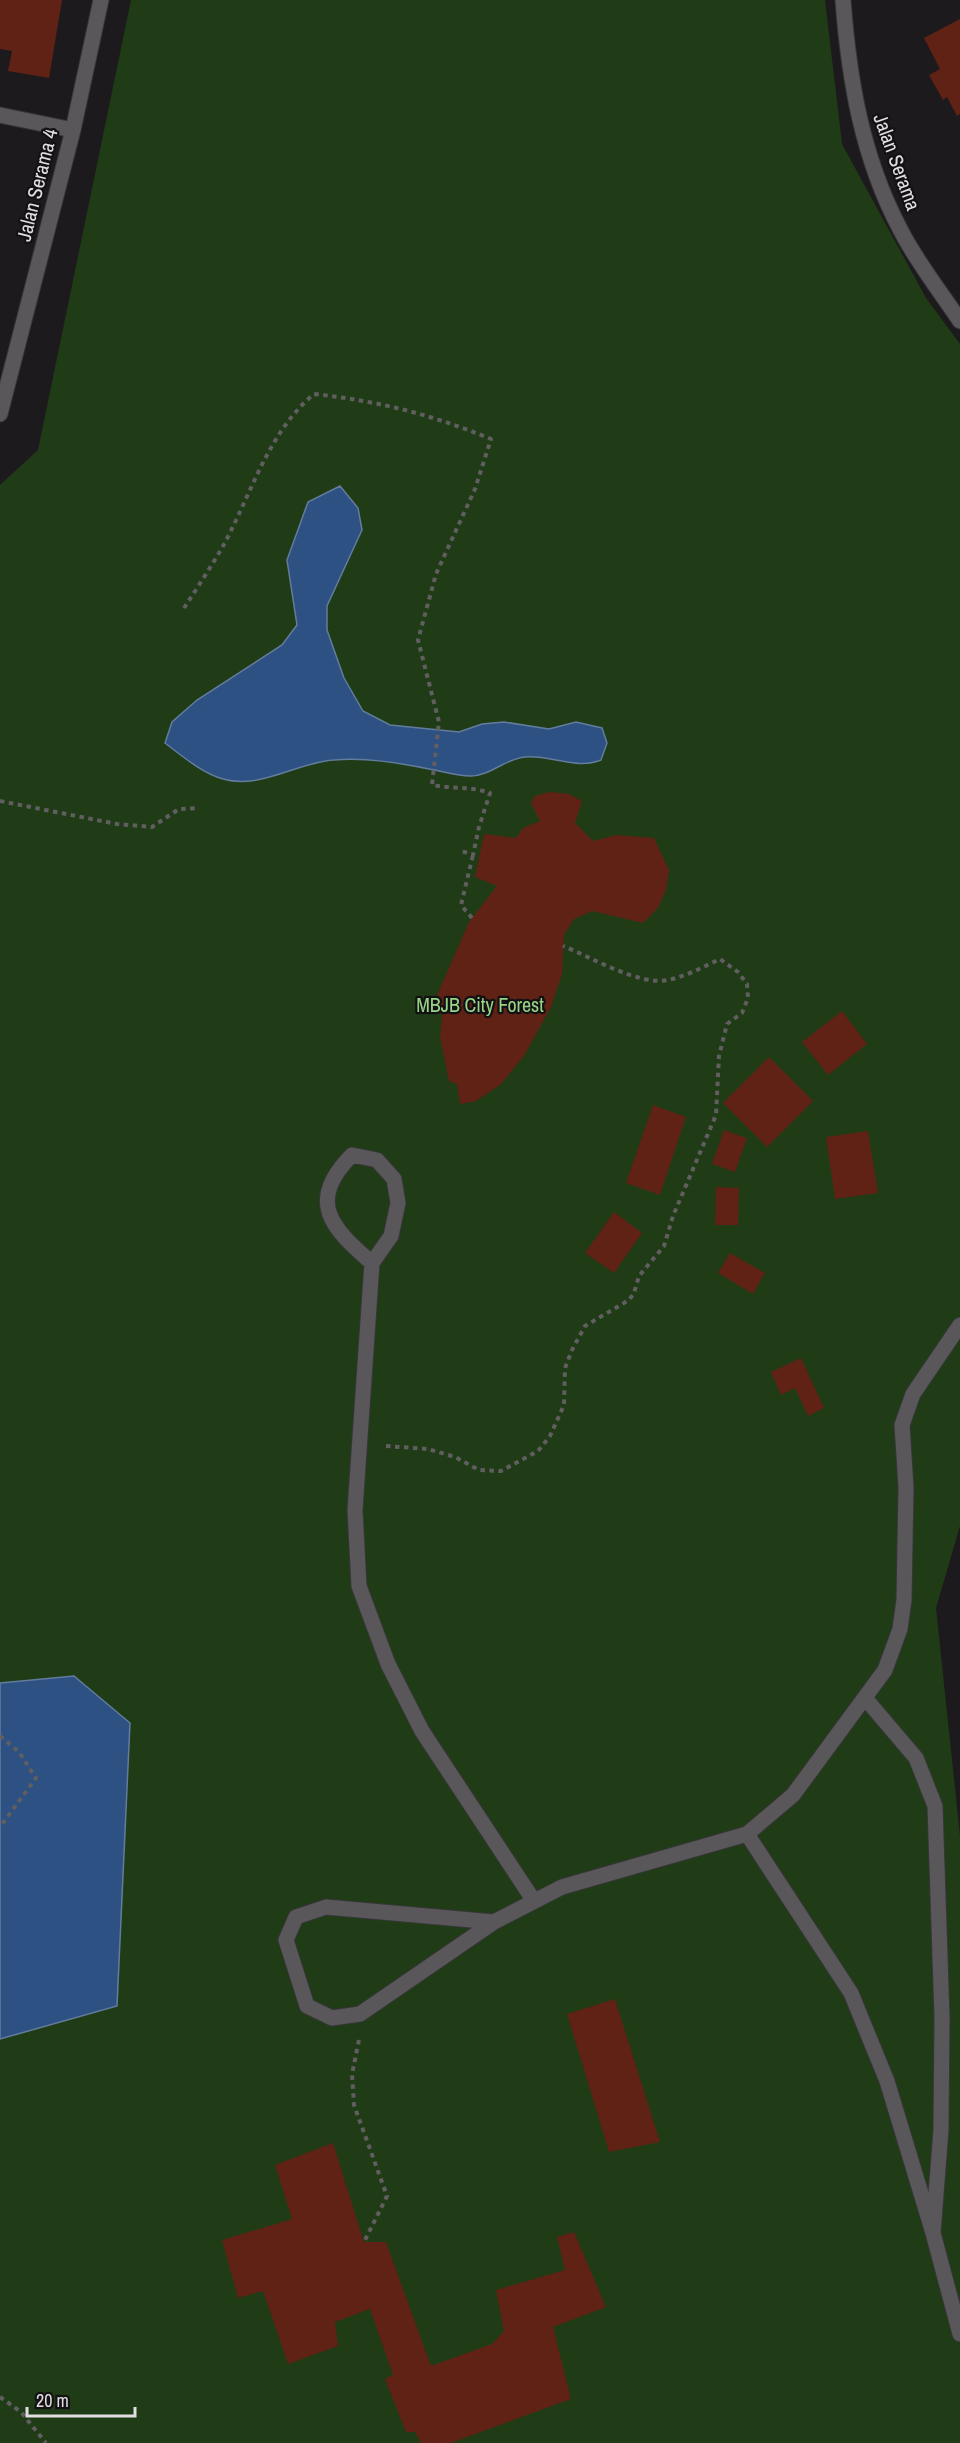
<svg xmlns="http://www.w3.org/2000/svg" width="960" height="2443" viewBox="0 0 960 2443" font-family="'Archivo Narrow',sans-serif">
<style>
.green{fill:#1f3c16}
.water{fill:#2d5182;stroke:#637c9e;stroke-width:1.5}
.building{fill:#5f2214}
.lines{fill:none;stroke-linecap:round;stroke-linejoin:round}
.service-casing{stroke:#373638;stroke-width:17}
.minor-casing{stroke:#373638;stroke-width:17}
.path{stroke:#615e61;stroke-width:4;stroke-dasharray:4.5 4.5;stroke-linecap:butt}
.service{stroke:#5a575a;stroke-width:15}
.minor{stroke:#5a575a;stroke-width:15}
.labels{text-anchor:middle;stroke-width:4.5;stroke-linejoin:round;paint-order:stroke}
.street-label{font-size:20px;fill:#e1dfe1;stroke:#141114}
.park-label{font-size:20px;fill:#97d486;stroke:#141114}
</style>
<rect width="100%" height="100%" fill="#1d1a1d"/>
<path class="green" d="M131 0H825L842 144 926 298 960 344V1526L936 1608 960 1836V2443H0V485L38 450Z"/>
<path class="water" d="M340 486 358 508 362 530 327 606V630L344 678 363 711 390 725 459 732 482 724 504 722 549 729 576 722 602 728 607 743 601 760C577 770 552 755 525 757 507 758 488 777 470 776 457 776 442 771 429 769 399 763 365 757 334 760 298 762 260 790 223 779 202 773 182 756 165 743L172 722 197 700 282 645 297 625 287 560 308 502Z
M74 1676 130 1723 117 2006 0 2039V1683Z"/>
<path class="building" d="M0 0H62L49 78 8 71 12 51 0 49Z
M960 19V114L957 116 947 97 943 100 929 75 940 69 924 38Z
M549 792 569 794 582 801 575 823 593 841 616 835 654 838 669 870 666 890 658 908 643 923 592 911 574 919 564 935 562 974 551 1007 524 1056 500 1085 476 1101 460 1104 457 1084 449 1081 440 1037 442 1015 434 1002 469 922 497 886 475 877 484 834 516 838 523 828 540 821 531 803 535 796Z
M842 1011 867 1044 828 1075 802 1042Z
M769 1057 813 1101 767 1147 723 1103Z
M653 1105 686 1117 660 1195 626 1183Z
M724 1130 747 1138 735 1172 712 1164Z
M868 1131 878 1193 835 1199 826 1137Z
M716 1187 739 1188 738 1225H715Z
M614 1212 642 1233 614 1273 585 1253Z
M730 1253 765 1273 753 1294 718 1273Z
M801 1358 824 1408 808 1416 795 1388 781 1395 771 1372Z
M615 1999 660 2142 609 2152 567 2014Z
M333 2143 364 2242H386L431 2366 492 2344 504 2331 496 2290 565 2270 557 2237 574 2232 606 2307 553 2327 571 2399 451 2443H421L415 2432H406L385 2379 393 2375 370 2309 335 2322 338 2346 288 2364 263 2291 238 2298 222 2240 292 2219 275 2165Z"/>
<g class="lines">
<defs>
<path id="service" d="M372 1263C331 1228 306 1201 352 1155L377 1160 394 1179 398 1203 391 1236 372 1263 355 1510 359 1586 388 1664 422 1731 534 1901
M865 1698 916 1758 935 1806 942 2017 941 2130 933 2233
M747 1834 851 1993 887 2081 933 2233 960 2334
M494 1922 326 1907 296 1917 286 1940 307 2006 332 2018 360 2014 494 1922 562 1887 747 1834 793 1795 885 1670 900 1629 904 1600 906 1487 902 1425 913 1394 960 1325"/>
<path id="minor" d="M843 0C849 80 862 157 900 229 916 261 940 291 960 321
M0 115 73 130
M0 414 73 130 101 0"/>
</defs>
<use href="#service" class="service-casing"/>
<use href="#minor" class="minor-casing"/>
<path class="path" d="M184 608C197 588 211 567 223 546 251 495 268 432 314 394 378 401 430 414 491 439L475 489 436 574 418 640 439 722 432 785C452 789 471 786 490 793L479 827 473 855 462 851
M0 801 117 824 152 827 179 809 197 808
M472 918 461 905 473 855
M386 1446 428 1449 455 1457 479 1470 501 1471 538 1451 550 1436 564 1405 565 1368 572 1350 585 1326 629 1300 634 1293 639 1276 664 1246 673 1216 716 1115 719 1056 727 1024 742 1013 748 998 747 984 738 972 720 959C703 967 687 976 668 980 639 986 591 957 563 946
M0 1736 19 1752 36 1778 0 1827
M359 2040 352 2074 354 2105 387 2196 364 2242
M0 2397 21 2412 46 2443"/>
<use href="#service" class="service"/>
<use href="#minor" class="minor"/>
</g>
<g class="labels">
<g class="street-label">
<text transform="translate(897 162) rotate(70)" y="7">Jalan Serama</text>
<text transform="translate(37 185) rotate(-76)" y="7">Jalan Serama 4</text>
</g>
<g class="park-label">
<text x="480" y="1012">MBJB City Forest</text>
</g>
</g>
<path d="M27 2407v9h108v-9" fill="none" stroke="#e1dfe1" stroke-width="3"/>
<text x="36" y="2407" font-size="18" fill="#e1dfe1" stroke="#141114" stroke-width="4.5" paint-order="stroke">20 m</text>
</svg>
